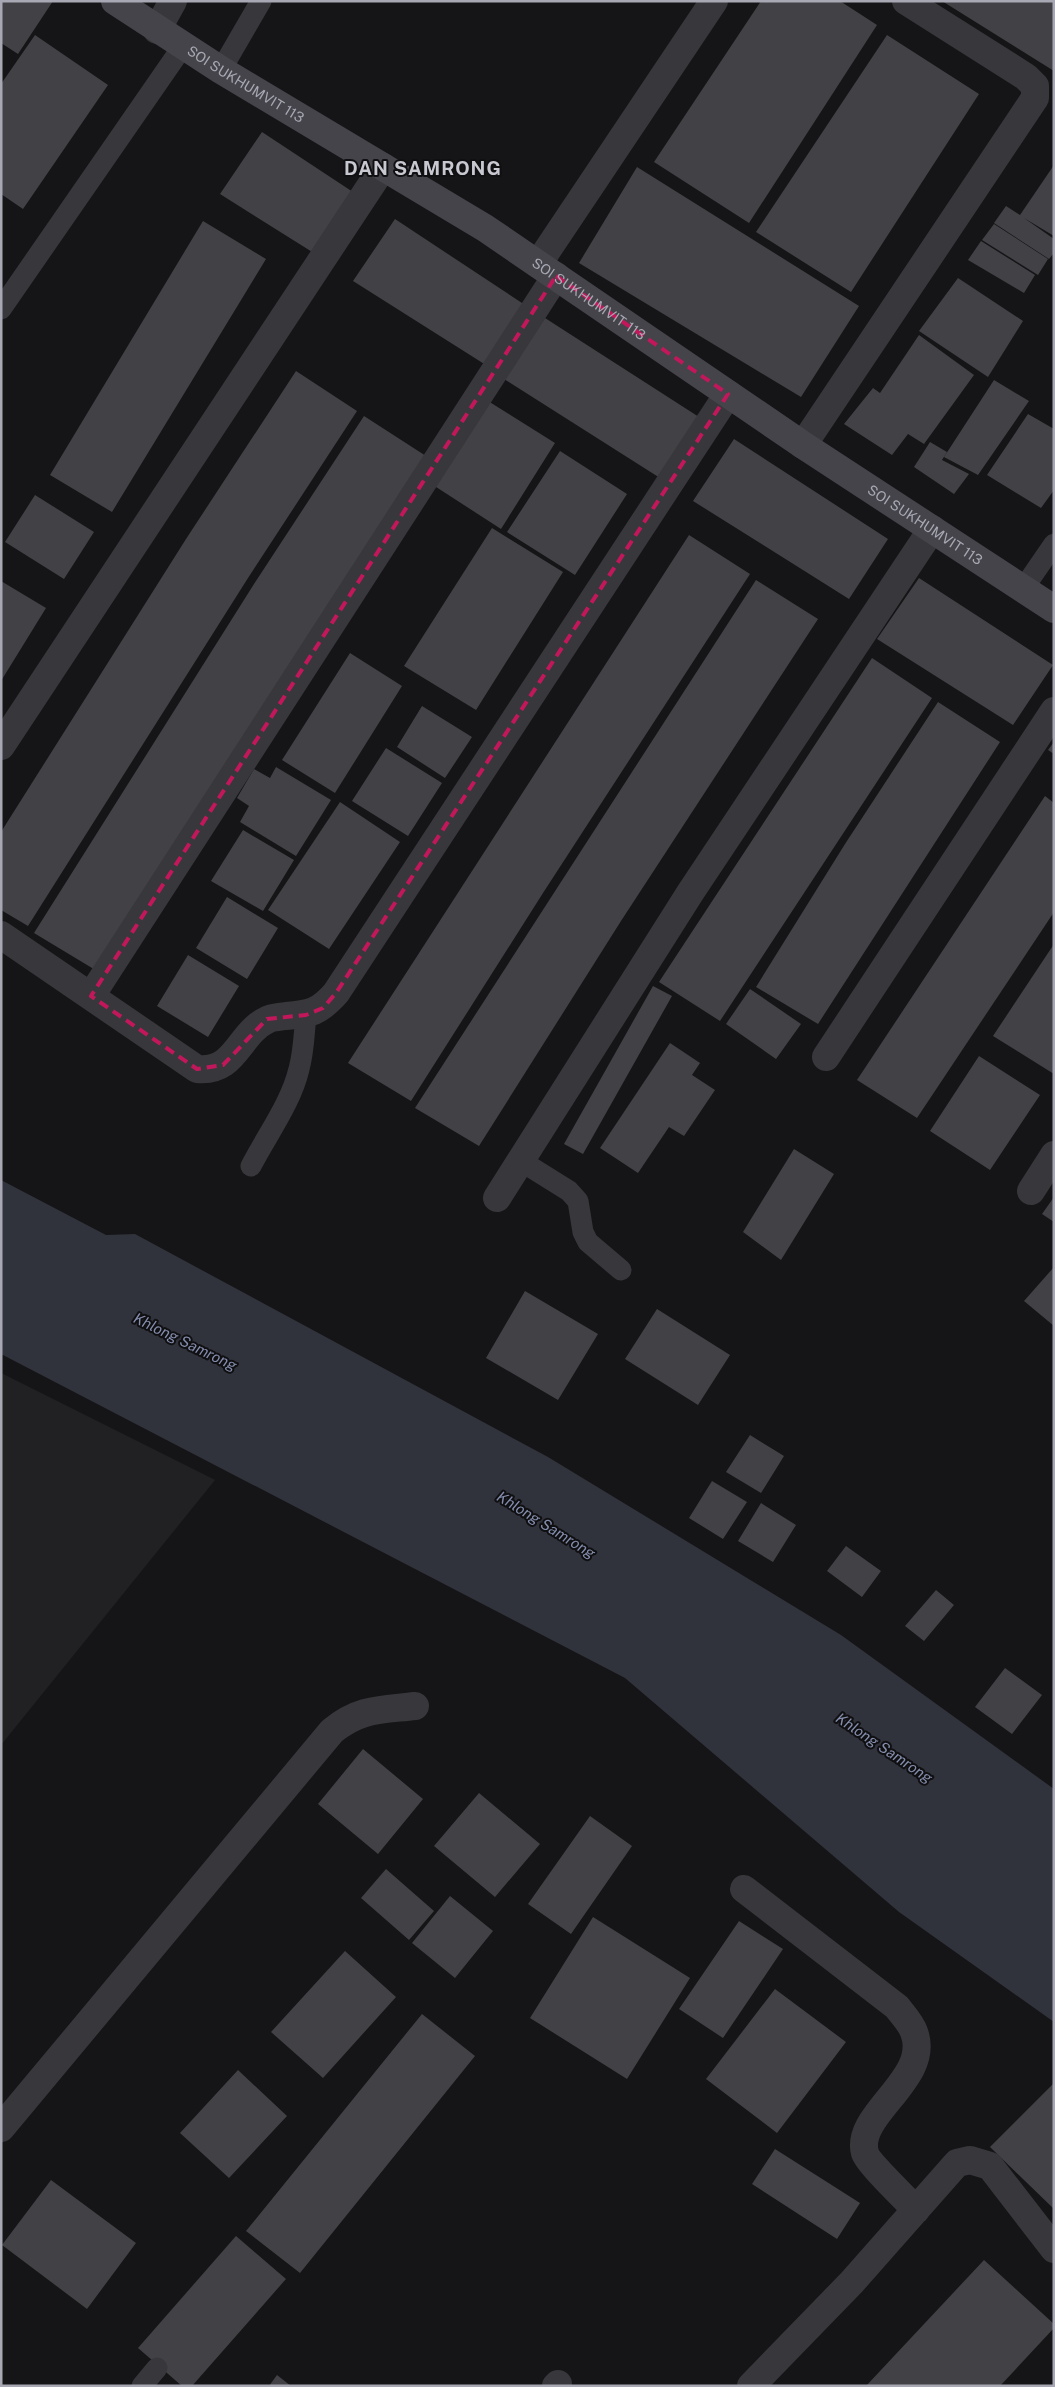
<svg xmlns="http://www.w3.org/2000/svg" width="1055" height="2387" viewBox="0 0 1055 2387" font-family="'Public Sans',sans-serif">
<style>
.built{fill:#212123}
.water{fill:#30333c}
.building{fill:#424246}
.lines{fill:none;stroke-linecap:round;stroke-linejoin:round}
.service{stroke:#38383c;stroke-width:21}
.minor{stroke:#38383c;stroke-width:28}
.secondary{stroke:#44444a;stroke-width:28}
.marked{fill:none;stroke:#c2185b;stroke-width:4;stroke-dasharray:10 6;stroke-linejoin:round}
.labels{text-anchor:middle;stroke-width:4;stroke-linejoin:round;paint-order:stroke}
.street-label{font-size:14px;fill:#a8a8b4;stroke:#100f11}
.water-label{font-size:15px;font-style:italic;fill:#838dac;stroke:#100f11}
.district-label{font-size:19px;font-weight:bold;letter-spacing:1px;fill:#c8c8d1;stroke:#100f11}
</style>
<rect width="100%" height="100%" fill="#151416"/>
<path class="built" d="M1 1373 215 1480 1 1745Z"/>
<path class="water" d="M1 1180 106 1235 135 1234 548 1457 841 1635 1054 1789V2022L899 1912 625 1678 1 1354Z"/>
<path class="building" d="M1 1H53L18 54 1 43Z
M761 1H840L877 25 749 223 654 162Z
M942 1H1054V71Z
M35 35 108 85 23 209 1 194V84Z
M887 35 979 94 851 292 756 232Z
M262 132 356 194 317 255 220 194Z
M1054 165V236L1024 218 1054 239V253L1049 259 994 223 1006 206 1020 215Z
M637 167 859 306 801 397 579 263Z
M395 219 528 307 489 367 353 281Z
M203 221 266 259 112 512 50 475Z
M994 224 1048 259 1038 275 982 240Z
M981 241 1035 275 1024 293 968 260Z
M958 278 1023 321 988 377 919 331Z
M545 318 699 417 660 478 504 379Z
M919 335 974 375 924 444 908 434 892 455 844 424 873 388 880 393Z
M296 371 357 411 248 578 28 926 1 910V832L186 539Z
M994 380 1029 401 978 475 944 457Z
M488 401 555 443 501 529 433 485Z
M1028 414 1054 429V490L1041 508 987 475Z
M364 416 426 456 97 971 34 933 254 584Z
M734 439 888 539 849 599 693 501Z
M930 442 947 452 942 460 969 474 954 494 914 467Z
M560 451 627 494 575 575 507 532Z
M35 495 94 532 64 579 5 542Z
M492 528 563 572 476 710 404 666Z
M689 535 750 574 543 893 411 1101 348 1063Z
M919 578 1053 665 1013 725 877 639Z
M756 580 818 619 621 921 479 1146 415 1108Z
M1 581 46 608 1 681Z
M350 653 402 686 335 793 282 760Z
M872 658 932 698 720 1021 659 982Z
M938 702 1000 742 818 1024 756 987 845 844Z
M422 706 472 737 445 778 397 747Z
M1054 742V754L1048 750Z
M386 748 442 783 408 836 352 801Z
M276 767 331 800 296 856 240 822 249 806 237 798 254 769 270 778Z
M1045 796 1054 803V912L917 1118 857 1080Z
M340 802 400 842 329 949 268 910Z
M243 830 294 860 263 911 211 881Z
M227 897 278 928 247 979 196 948Z
M1054 944V1074L993 1036Z
M188 955 239 986 208 1037 157 1006Z
M653 986 672 996 583 1154 564 1144Z
M750 989 801 1024 776 1059 726 1024Z
M670 1043 700 1063 692 1075 715 1090 684 1136 669 1127 638 1173 600 1148Z
M979 1056 1040 1095 990 1170 930 1131Z
M794 1149 834 1174 781 1260 743 1232Z
M1054 1197V1222L1042 1214Z
M1054 1267V1326L1024 1301Z
M525 1291 598 1334 558 1400 486 1358Z
M657 1309 730 1355 698 1405 625 1359Z
M750 1435 784 1456 761 1493 726 1472Z
M712 1481 747 1502 723 1539 689 1518Z
M761 1503 796 1525 773 1562 738 1541Z
M846 1546 881 1571 862 1597 827 1571Z
M936 1590 954 1605 924 1641 905 1626Z
M1005 1668 1042 1695 1012 1734 975 1707Z
M363 1749 423 1799 378 1854 318 1804Z
M479 1793 540 1844 495 1897 434 1846Z
M590 1816 632 1846 571 1934 528 1904Z
M386 1869 434 1911 409 1940 361 1898Z
M450 1896 493 1931 455 1978 412 1943Z
M593 1917 690 1978 627 2079 530 2018Z
M739 1921 783 1949 723 2038 679 2009Z
M345 1951 396 1997 323 2078 271 2032Z
M775 1989 846 2042 777 2133 706 2079Z
M422 2014 475 2056 300 2273 246 2231Z
M238 2070 287 2116 229 2178 180 2133Z
M1054 2083V2209L990 2147Z
M775 2149 860 2203 837 2239 752 2184Z
M51 2180 136 2243 87 2309 2 2245Z
M236 2236 286 2279 192 2386H182L138 2348Z
M984 2260 1054 2324V2328L1000 2386H866Z
M277 2375 291 2386H269Z"/>
<g class="lines">
<path class="service" d="M221 70 261 1
M1 309 183 46
M1023 589 1054 544
M521 1161 569 1191 578 1201 583 1232 588 1242 621 1270
M251 1166C267 1135 291 1103 299 1069 304 1051 304 1033 306 1015
M142 2386 157 2368"/>
<path class="minor" d="M157 30 173 1
M538 264 714 1
M803 445 1035 98V86L1026 77 906 1
M1 746 383 167
M1 935 197 1069C236 1073 238 1034 267 1020 272 1017 280 1017 286 1016 311 1014 319 1012 336 993L728 394
M91 996 556 276
M826 1057 1054 711
M1031 1191 1054 1155
M497 1198 690 893 932 529
M744 1889 897 2007C902 2014 911 2023 914 2032 932 2079 854 2114 865 2153 868 2163 907 2200 916 2210
M1 2128 332 1731C360 1708 381 1710 415 1706
M556 2386 558 2384
M751 2386 852 2282 957 2163 970 2160 990 2166 1054 2249"/>
<path class="secondary" id="s1" d="M115 1 221 70 485 228 803 445 1054 609"/>
</g>
<path class="marked" d="M556 276 728 394 336 993 323 1008 306 1015 267 1019 223 1065 197 1069 91 996Z"/>
<g class="labels">
<g class="street-label">
<text dy="5" stroke="none"><textPath href="#s1" startOffset="155">SOI SUKHUMVIT 113</textPath></text>
<text dy="5" stroke="none"><textPath href="#s1" startOffset="560">SOI SUKHUMVIT 113</textPath></text>
<text dy="5" stroke="none"><textPath href="#s1" startOffset="965">SOI SUKHUMVIT 113</textPath></text>
</g>
<g class="water-label">
<text transform="translate(185 1342) rotate(26)" y="5">Khlong Samrong</text>
<text transform="translate(546 1525) rotate(32)" y="5">Khlong Samrong</text>
<text transform="translate(884 1748) rotate(34)" y="5">Khlong Samrong</text>
</g>
<g class="district-label">
<text x="423" y="175">DAN SAMRONG</text>
</g>
</g>
<rect width="1055" height="2387" fill="none" stroke="#a8a8b4" stroke-width="5"/>
</svg>
